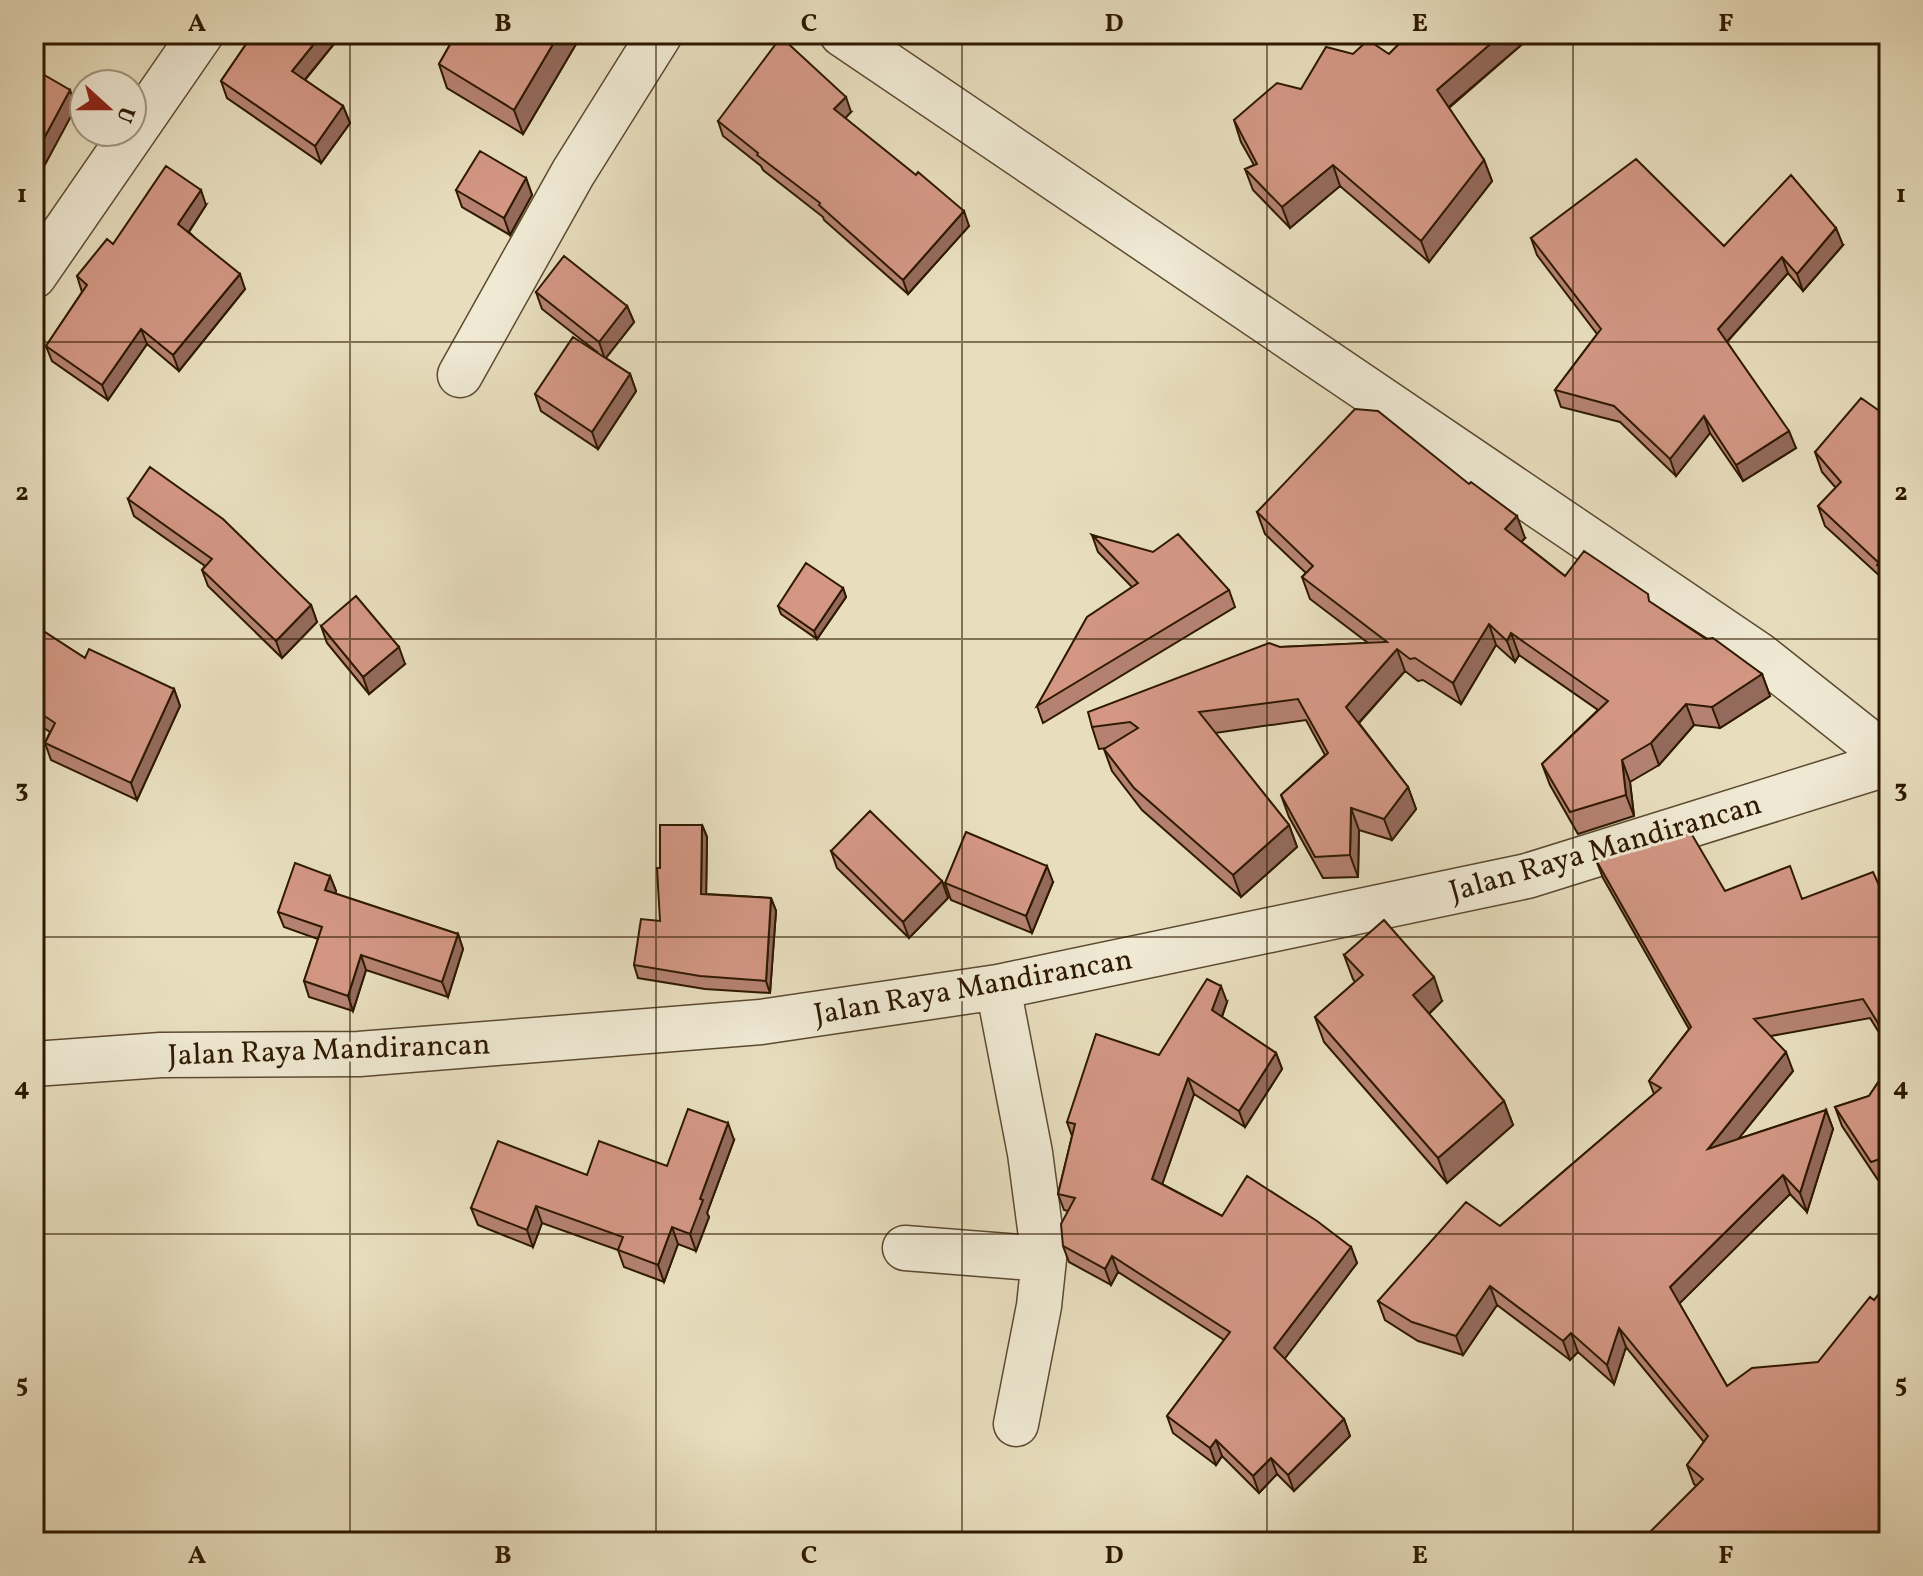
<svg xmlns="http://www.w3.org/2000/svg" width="1923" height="1576" viewBox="0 0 1923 1576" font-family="Vollkorn,serif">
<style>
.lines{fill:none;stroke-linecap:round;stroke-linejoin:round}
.minor-casing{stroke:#5c4a30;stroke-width:47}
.minor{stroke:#f0ead5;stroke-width:44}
.wall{fill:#b58272;stroke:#2e1900;stroke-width:2}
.shaded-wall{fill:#946a5c;stroke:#2e1900;stroke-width:2}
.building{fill:#d39784;stroke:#2e1900;stroke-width:2}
.grid{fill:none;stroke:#2e1900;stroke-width:2;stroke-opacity:0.55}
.labels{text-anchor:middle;stroke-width:6;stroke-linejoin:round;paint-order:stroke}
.street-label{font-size:30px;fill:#2e1900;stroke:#f0ead5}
.neatline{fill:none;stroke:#2e1900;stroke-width:3}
.grid-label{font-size:26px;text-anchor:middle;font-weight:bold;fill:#2e1900}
</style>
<rect width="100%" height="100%" fill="#e8debe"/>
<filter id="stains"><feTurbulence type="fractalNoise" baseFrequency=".0025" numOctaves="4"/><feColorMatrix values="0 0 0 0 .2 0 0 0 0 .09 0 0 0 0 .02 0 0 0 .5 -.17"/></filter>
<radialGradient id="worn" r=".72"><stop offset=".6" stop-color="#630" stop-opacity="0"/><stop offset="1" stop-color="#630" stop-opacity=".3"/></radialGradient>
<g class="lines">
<defs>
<path id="minor" d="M842 34 1759 655 1889 758
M34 276 201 34
M460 375 573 173 660 34
M998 987 1030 1153 1044 1259 1039 1306 1016 1424
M34 1064 161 1055 359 1054 761 1022 998 987 1527 876 1889 763
M905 1248 1044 1259"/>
</defs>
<use href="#minor" class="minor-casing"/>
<use href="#minor" class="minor"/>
</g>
<path class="wall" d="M253 34H342L305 80 343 106 350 123 321 163 227 98 221 81Z
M456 34H582L523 134 447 88 439 64Z
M1409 34H1534L1449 108 1484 160 1492 181 1429 262 1340 186 1290 228 1253 190 1245 169 1254 165 1241 142 1234 120 1301 89 1353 54H1389Z
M851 112 845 118 969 226 908 294 824 220 823 217 763 170 761 166 723 136 718 121Z
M526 178 532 195 510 235 462 207 456 190Z
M206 205 189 232 245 289 179 371 147 344 108 400 52 361 46 346 82 292 77 276Z
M1531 238 1724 246 1843 245 1803 291 1788 273 1727 342 1796 448 1743 481 1710 433 1676 476 1620 422 1561 407 1555 390 1597 334 1537 255Z
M536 292 627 306 634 322 606 358 630 374 636 391 598 449 541 411 535 394 597 352 542 309Z
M1889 405V589L1884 584 1882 578 1825 526 1818 506 1836 488 1822 472 1815 452 1881 412Z
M128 499 311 605 317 622 282 658 208 586 202 570 205 566 134 516Z
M1257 512 1525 538 1521 542 1565 576 1651 603 1762 674 1770 696 1720 728 1694 725 1659 765 1630 782 1634 816 1578 834 1550 785 1542 764 1598 710 1519 655 1515 662 1496 645 1461 704 1423 680 1418 681 1405 671 1359 723 1408 787 1416 809 1392 840 1359 830 1358 877 1323 878 1289 817 1281 795 1325 755 1306 720 1215 733 1289 825 1297 847 1241 897 1142 810 1112 771 1104 749 1107 748 1099 749 1092 727 1280 647 1368 643 1310 599 1302 577 1306 573 1265 534Z
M1092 535 1229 590 1235 607 1043 723 1037 706 1132 587 1098 552Z
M843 588 846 597 817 639 781 614 778 606Z
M34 625 85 658 174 689 180 706 137 800 51 760 45 743 50 732 34 722Z
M321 626 405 664 369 694 327 643Z
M702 825 707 837 706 894 771 898 776 911 770 993 705 989 638 978 634 965 660 921V868Z
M831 851 942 881 948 898 909 938 837 868Z
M1596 860 1725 891 1889 907V1039L1885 1042 1870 1018 1771 1036 1793 1071 1738 1139 1826 1110 1833 1129 1807 1212 1790 1194 1679 1303 1727 1386 1889 1542 1697 1486 1694 1484 1687 1465 1704 1442 1626 1347 1614 1384 1578 1352 1570 1360 1497 1305 1463 1355 1418 1341 1385 1320 1378 1301 1500 1226 1654 1094 1649 1081 1689 1029 1603 878Z
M330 876 336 891 335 894 458 934 463 949 448 997 366 970 353 1011 309 997 304 981 318 939 284 927 278 912Z
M1053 882 1032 933 951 900 945 883Z
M1344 955 1442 1001 1429 1014 1504 1101 1513 1125 1447 1183 1324 1042 1315 1017 1355 982 1353 979Z
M1227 1002 1222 1017 1276 1053 1282 1069 1245 1127 1194 1094 1162 1184 1222 1216 1351 1247 1357 1263 1284 1359 1344 1419 1350 1436 1294 1491 1277 1474 1259 1493 1222 1456 1216 1465 1173 1433 1167 1416 1224 1340 1118 1272 1111 1285 1069 1262 1063 1246 1068 1211 1064 1210 1058 1194 1072 1136 1067 1122 1159 1055Z
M1889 1066V1177L1878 1180 1842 1126 1835 1107 1869 1096Z
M734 1140 707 1213 709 1217 696 1251 678 1244 664 1282 624 1267 618 1250 542 1223 533 1247 478 1225 471 1208 587 1175 667 1166Z"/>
<path class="shaded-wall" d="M322 34H342L298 88 292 71Z
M559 34H582L523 134 514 110Z
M1502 34H1534L1444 111 1437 90Z
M70 90 76 107 34 185V157Z
M846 97 851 112 840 124 834 109Z
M343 106 350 123 321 163 315 146Z
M1484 160 1492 181 1429 262 1421 241Z
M1333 165 1340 186 1290 228 1282 207Z
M526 178 532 195 510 235 504 218Z
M201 190 206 205 184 239 178 224Z
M964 211 969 226 908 294 903 280Z
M1836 228 1843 245 1803 291 1797 274Z
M1782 257 1788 273 1724 345 1718 329Z
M240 274 245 289 179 371 173 355Z
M627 306 634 322 605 359 599 342Z
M141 329 147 344 108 400 102 385Z
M630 374 636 391 598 449 592 432Z
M1704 416 1710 433 1676 476 1670 459Z
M1789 431 1796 448 1743 481 1736 465Z
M1517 516 1525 538 1513 551 1505 529Z
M843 588 846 597 817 639 814 631Z
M311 605 317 622 282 658 276 641Z
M1489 624 1496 645 1461 704 1453 683Z
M1511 633 1519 655 1515 662 1507 641Z
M399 647 405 664 369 694 363 677Z
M1397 649 1405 671 1354 728 1346 707Z
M1762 674 1770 696 1720 728 1712 707Z
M174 689 180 706 137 800 131 783Z
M1686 704 1694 725 1659 765 1651 743Z
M1622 760 1630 782 1634 816 1626 795Z
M1408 787 1416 809 1392 840 1384 819Z
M1351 808 1359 830 1358 877 1350 855Z
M702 825 707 837 706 906 701 894Z
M1289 825 1297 847 1241 897 1233 875Z
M1047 866 1053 882 1032 933 1026 916Z
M330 876 336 891 330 906 325 890Z
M942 881 948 898 909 938 903 922Z
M771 898 776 911 770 993 766 981Z
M458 934 463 949 448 997 442 982Z
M361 955 366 970 353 1011 348 996Z
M1434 977 1442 1001 1422 1020 1413 995Z
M1221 986 1227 1002 1218 1027 1212 1010Z
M1889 1015V1039L1885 1042 1878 1023Z
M1786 1052 1793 1071 1715 1168 1708 1149Z
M1276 1053 1282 1069 1245 1127 1239 1111Z
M1188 1078 1194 1094 1158 1196 1152 1179Z
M1504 1101 1513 1125 1447 1183 1438 1158Z
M1826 1110 1833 1129 1807 1212 1800 1193Z
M728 1123 734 1140 707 1213 709 1217 696 1251 690 1234 700 1199Z
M1783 1175 1790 1194 1677 1306 1670 1287Z
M536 1206 542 1223 533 1247 527 1230Z
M672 1227 678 1244 664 1282 658 1265Z
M1351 1247 1357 1263 1280 1365 1274 1348Z
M1112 1256 1118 1272 1111 1285 1105 1269Z
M1490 1286 1497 1305 1463 1355 1456 1336Z
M1619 1328 1626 1347 1614 1384 1607 1365Z
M1571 1333 1578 1352 1570 1360 1563 1341Z
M1344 1419 1350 1436 1294 1491 1288 1475Z
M1216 1440 1222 1456 1216 1465 1210 1448Z
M1271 1458 1277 1474 1259 1493 1253 1476Z"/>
<path class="building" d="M253 34H322L292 71 343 106 315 146 221 81Z
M456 34H559L514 110 439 64Z
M1409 34H1502L1437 90 1484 160 1421 241 1333 165 1282 207 1245 169 1257 164 1234 120 1277 83 1301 89 1326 47 1353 54 1368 40 1389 54Z
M781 37 846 97 834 109 916 175 918 172 964 211 903 280 819 205 820 203 757 155 758 153 718 121Z
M34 69 70 90 34 157Z
M480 151 526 178 504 218 456 190Z
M1636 159 1724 246 1791 175 1836 228 1797 274 1782 257 1718 329 1789 431 1736 465 1704 416 1670 459 1614 406 1555 390 1601 329 1531 238Z
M166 166 201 190 178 224 240 274 173 355 141 329 102 385 46 346 87 285 77 276 107 239 113 244Z
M564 256 627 306 599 342 536 292Z
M573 337 630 374 592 432 535 394Z
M1861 398 1881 412 1889 405V576L1877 565 1879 563 1818 506 1841 482 1815 452Z
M1355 409 1378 411 1469 484 1471 482 1517 516 1505 529 1565 576 1584 551 1648 594 1649 601 1706 639 1713 638 1762 674 1712 707 1686 704 1651 743 1622 760 1626 795 1570 812 1542 764 1608 701 1511 633 1507 641 1489 624 1453 683 1415 658 1410 659 1397 649 1346 707 1408 787 1384 819 1351 808 1350 855 1315 857 1281 795 1328 753 1298 699 1199 712 1289 825 1233 875 1134 788 1104 749 1138 728 1130 722 1092 727 1088 712 1269 643 1280 647 1387 642 1302 577 1313 566 1257 512Z
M150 467 223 519 311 605 276 641 202 570 212 559 128 499Z
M1178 534 1229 590 1037 706 1087 617 1138 583 1092 535 1153 552Z
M806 563 843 588 814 631 778 606Z
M356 596 399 647 363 677 321 626Z
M34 625 85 658 89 649 174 689 131 783 45 743 55 723 34 709Z
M870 811 942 881 903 922 831 851Z
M660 825H702L701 894 771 898 766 981 700 976 634 965 641 919 660 921 657 868H660Z
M966 832 1047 866 1026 916 945 883Z
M1691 833 1725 891 1790 866 1802 899 1873 872 1889 907V1015L1878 1023 1863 999 1754 1019 1786 1052 1708 1149 1826 1110 1800 1193 1783 1175 1670 1287 1727 1386 1752 1368 1818 1362 1870 1297 1874 1300 1889 1281V1538L1886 1542H1640L1703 1479 1687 1465 1708 1436 1619 1328 1607 1365 1571 1333 1563 1341 1490 1286 1456 1336 1412 1322 1378 1301 1466 1202 1500 1226 1661 1088 1649 1081 1691 1027 1596 860Z
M295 863 330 876 325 890 458 934 442 982 361 955 348 996 304 981 322 927 278 912Z
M1384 920 1434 977 1413 995 1504 1101 1438 1158 1315 1017 1363 975 1344 955Z
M1207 979 1221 986 1212 1010 1276 1053 1239 1111 1188 1078 1152 1179 1222 1216 1247 1176 1317 1221 1351 1247 1274 1348 1344 1419 1288 1475 1271 1458 1253 1476 1216 1440 1210 1448 1167 1416 1230 1332 1112 1256 1105 1269 1063 1246 1061 1224 1075 1198 1058 1194 1075 1124 1067 1122 1096 1034 1159 1055Z
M1889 1066V1156L1871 1162 1835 1107 1869 1096Z
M688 1109 728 1123 700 1199 703 1200 690 1234 672 1227 658 1265 618 1250 623 1237 536 1206 527 1230 471 1208 498 1141 587 1175 599 1141 667 1166Z"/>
<path class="grid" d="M350 34V1542M656 34V1542M962 34V1542M1267 34V1542M1573 34V1542M34 342H1889M34 639H1889M34 937H1889M34 1234H1889"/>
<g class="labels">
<g class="street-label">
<text transform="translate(1605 847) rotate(-16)" y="10">Jalan Raya Mandirancan</text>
<text transform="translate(973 986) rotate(-10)" y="10">Jalan Raya Mandirancan</text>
<text transform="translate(329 1049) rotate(-2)" y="10">Jalan Raya Mandirancan</text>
</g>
</g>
<rect width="1923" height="1576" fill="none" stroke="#e8debe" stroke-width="88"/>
<g transform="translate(108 108) rotate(111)"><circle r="38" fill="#f0ead5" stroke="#a29680" stroke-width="2"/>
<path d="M0-6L14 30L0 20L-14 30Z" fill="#8f2418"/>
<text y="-12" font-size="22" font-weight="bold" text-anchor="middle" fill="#2e1900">U</text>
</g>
<rect x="44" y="44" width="1835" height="1488" class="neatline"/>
<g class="grid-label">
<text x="197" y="31">A</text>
<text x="503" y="31">B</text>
<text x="809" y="31">C</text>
<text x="1114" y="31">D</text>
<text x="1420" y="31">E</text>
<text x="1726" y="31">F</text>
<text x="22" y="202">1</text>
<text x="1901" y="202">1</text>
<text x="22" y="500">2</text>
<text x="1901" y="500">2</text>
<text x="22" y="797">3</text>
<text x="1901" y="797">3</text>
<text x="22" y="1095">4</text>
<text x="1901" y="1095">4</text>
<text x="22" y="1392">5</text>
<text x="1901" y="1392">5</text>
<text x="197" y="1563">A</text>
<text x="503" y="1563">B</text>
<text x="809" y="1563">C</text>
<text x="1114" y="1563">D</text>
<text x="1420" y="1563">E</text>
<text x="1726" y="1563">F</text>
</g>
<rect width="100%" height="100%" filter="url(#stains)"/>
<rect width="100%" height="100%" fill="url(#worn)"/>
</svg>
